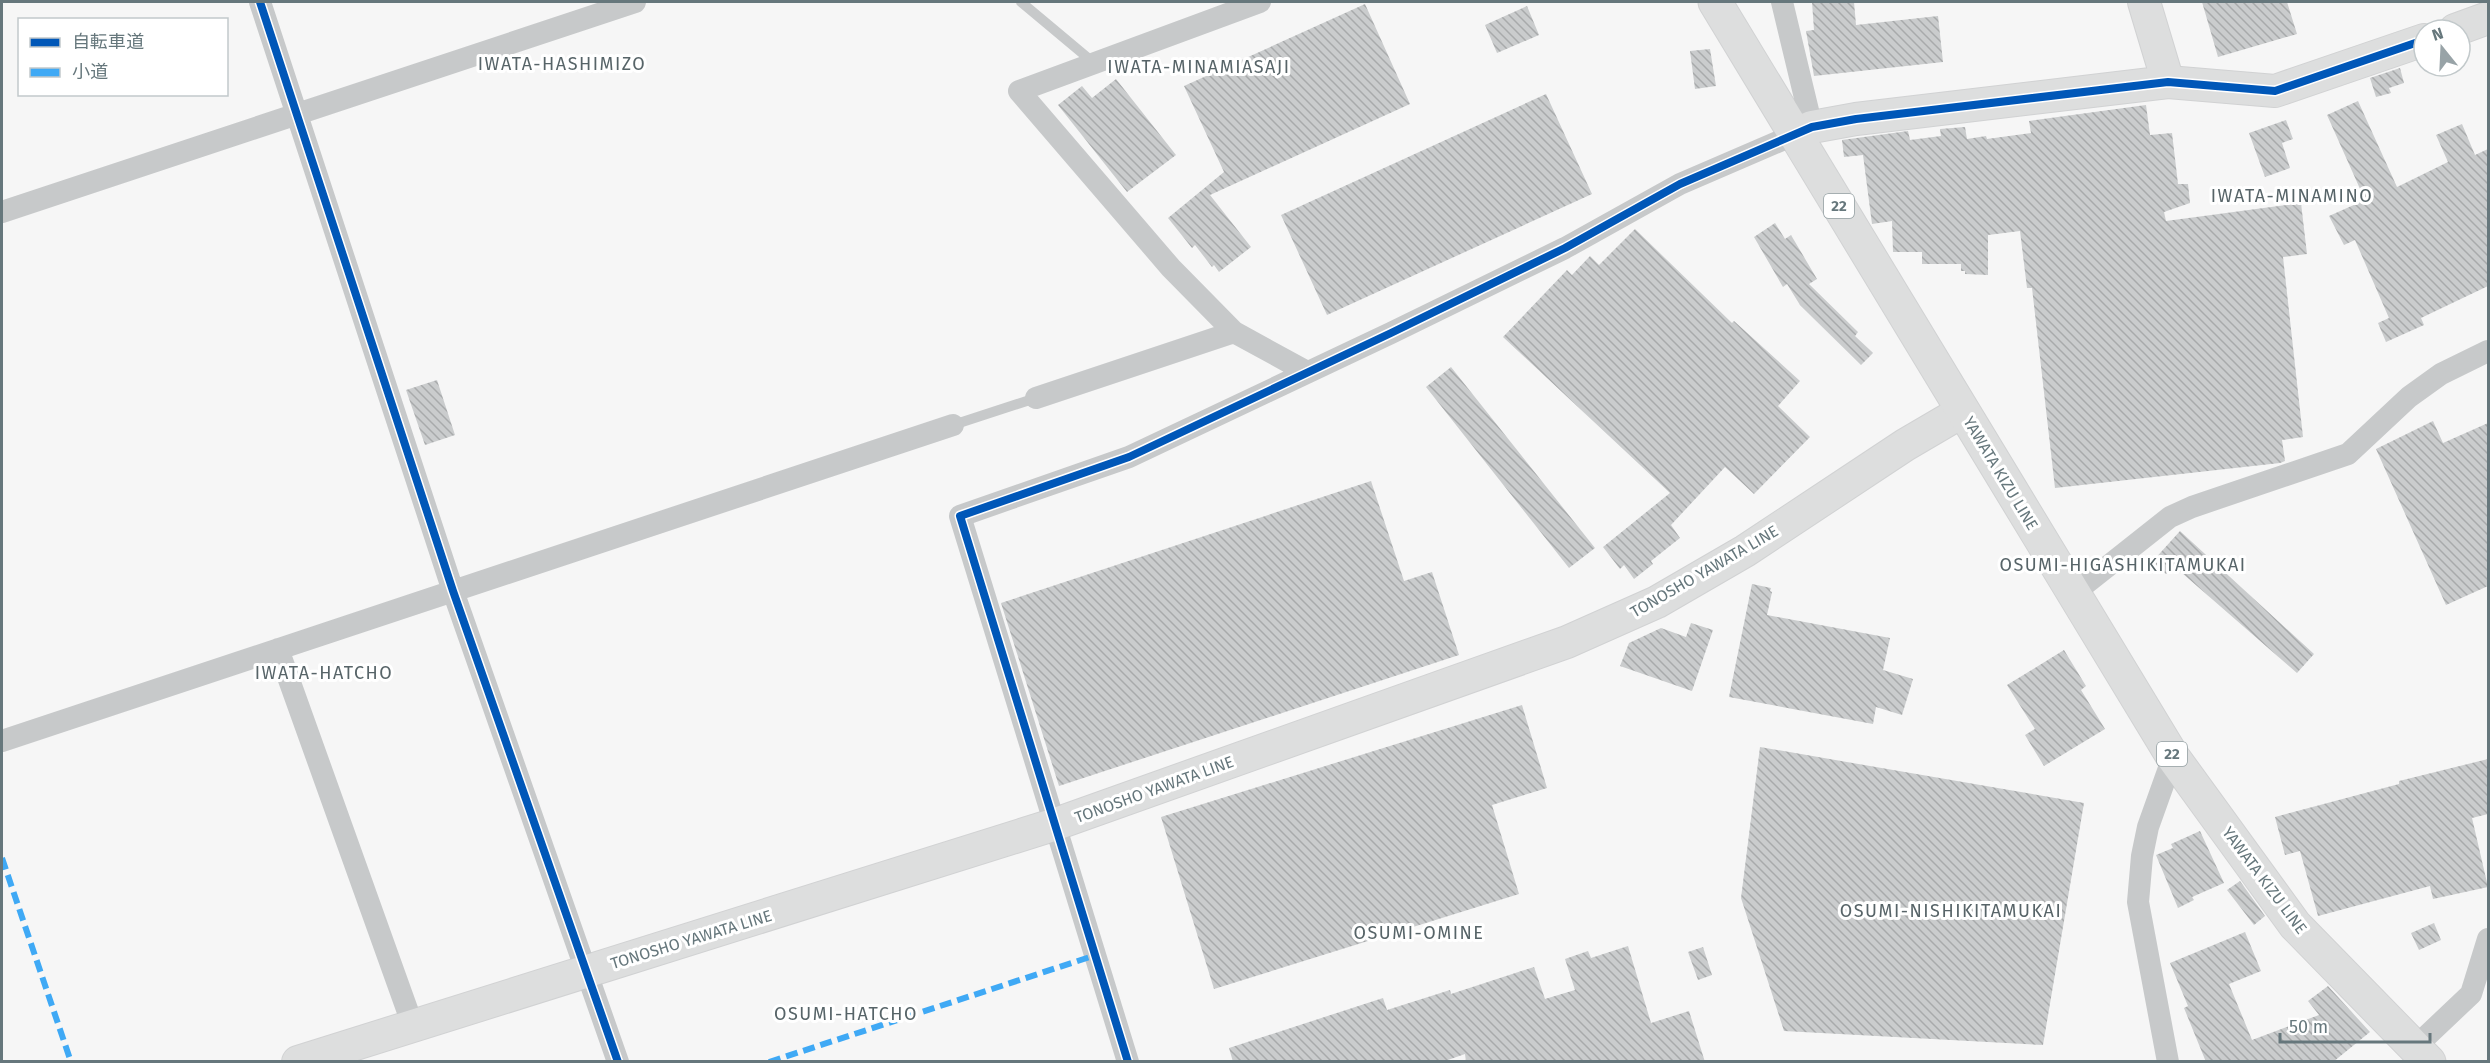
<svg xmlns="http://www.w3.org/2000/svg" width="2490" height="1063" viewBox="0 0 2490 1063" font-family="'Fira Sans','Noto Sans JP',sans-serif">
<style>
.building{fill:url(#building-back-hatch)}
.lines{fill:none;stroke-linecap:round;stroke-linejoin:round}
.secondary-casing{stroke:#d1d2d3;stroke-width:34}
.primary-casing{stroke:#d1d2d3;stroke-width:35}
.lane{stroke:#c7c9ca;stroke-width:10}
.street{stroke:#c7c9ca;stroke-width:22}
.secondary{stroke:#dddede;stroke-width:32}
.primary{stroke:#dddede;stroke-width:33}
.quiet{stroke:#3fa9f5;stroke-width:6;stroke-dasharray:12 6;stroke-linecap:butt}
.cycleway-casing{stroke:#fff;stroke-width:11}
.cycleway{stroke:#0057b8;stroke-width:8}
.labels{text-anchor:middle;stroke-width:6;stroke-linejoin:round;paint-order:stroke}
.shield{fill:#fff;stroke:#94a0a3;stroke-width:1.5}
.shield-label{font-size:15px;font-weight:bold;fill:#66777c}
.street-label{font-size:16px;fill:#66777c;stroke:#fff}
.neighbourhood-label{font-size:18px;letter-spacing:1.5px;fill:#576468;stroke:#fff}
</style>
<defs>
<pattern id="building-back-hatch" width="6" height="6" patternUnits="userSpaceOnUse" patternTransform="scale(1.5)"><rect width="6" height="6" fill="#cacccd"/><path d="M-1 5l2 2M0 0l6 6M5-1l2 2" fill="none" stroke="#a8aaab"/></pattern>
</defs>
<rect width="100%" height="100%" fill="#f6f6f6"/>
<path class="building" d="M1812 2H1854L1856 25 1938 16 1943 62 1814 76 1806 31 1814 30Z
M2202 2H2287L2297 34 2218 57Z
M1365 4 1410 104 1210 195 1251 247 1219 272 1214 265 1212 267 1195 245 1192 248 1168 218 1224 172 1184 86Z
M1527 6 1539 35 1497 53 1485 25Z
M1710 49 1716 86 1695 89 1690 51Z
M2400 68 2404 83 2389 88 2391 93 2376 97 2370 78Z
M1116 79 1176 155 1127 192 1058 105 1082 86 1092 98Z
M1546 94 1592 194 1327 315 1281 215Z
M2358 101 2397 187 2448 162 2436 135 2462 124 2475 155 2488 149V286L2421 318 2424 325 2386 342 2378 323 2389 318 2355 240 2344 245 2329 216 2365 200 2327 115Z
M2146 105 2150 135 2172 133 2178 184H2188L2190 203 2164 212 2166 221 2301 203 2307 254 2283 257 2303 437 2282 440 2285 461 2280 463 2055 488 2032 288H2027L2020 231 1988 235V275L1965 274V271H1961V264H1922V252H1893L1892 221 1872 224 1863 155 1844 157 1842 140 1908 131 1910 140 1941 136 1940 129 1965 127 1967 139 1986 136 1987 139 2031 133 2029 121Z
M2286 120 2293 139 2282 143 2290 168 2265 177 2249 133Z
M1775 223 1785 239 1791 235 1817 279 1809 284 1858 332 1855 336 1873 353 1861 365 1800 305 1787 284 1783 287 1754 237Z
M1635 229 1732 323 1734 321 1800 381 1778 406 1810 437 1754 494 1725 467 1671 525 1680 538 1651 561 1653 564 1634 579 1624 565 1620 569 1603 547 1670 493 1503 337 1567 270 1572 275 1590 256 1599 265Z
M1451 367 1595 548 1569 568 1426 387Z
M437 380 455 435 425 445 406 390Z
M2433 421 2443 443 2488 423V586L2446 605 2376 449Z
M1371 481 1404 581 1432 572 1459 655 1059 786 1001 603Z
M2180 531 2314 654 2297 673 2174 566 2166 574 2152 562Z
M1752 584 1771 588 1770 591 1772 592 1767 615 1890 638 1883 670 1913 679 1902 715 1876 707 1873 724 1729 697Z
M1691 623 1713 630 1692 691 1620 666 1629 643 1661 628 1686 637Z
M2064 650 2086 686 2081 690 2105 729 2044 766 2025 735 2035 729 2007 685Z
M1522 705 1547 788 1492 805 1519 894 1214 989 1161 817Z
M1760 747 2084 803 2043 1045 1784 1031 1741 898Z
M2488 759V814L2472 818 2488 887 2433 899 2430 886 2318 916 2300 851 2285 855 2275 817 2399 784V781Z
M2200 831 2224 883 2192 897 2194 900 2178 908 2156 855 2173 848 2171 844Z
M2240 881 2265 916 2254 925 2227 890Z
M2434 923 2441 940 2419 950 2411 933Z
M2245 932 2261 971 2229 984 2252 1040 2319 1015 2308 1001 2328 986 2370 1032 2333 1062H2206L2184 1008 2188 1006 2170 963Z
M1628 946 1651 1023 1689 1011 1705 1062H1466L1465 1054 1442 1062H1233L1229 1048 1383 998 1387 1010 1450 990 1451 994 1534 967 1545 999 1575 990 1565 959 1588 951 1591 958Z
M1703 947 1712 975 1698 980 1688 952Z"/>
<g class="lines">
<defs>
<path id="secondary" d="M2144 2 2168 82
M2455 30 2488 18
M1796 134 1812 127 1856 119 2168 82 2275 91 2424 40
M298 1062 1053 825 1567 642 1657 602 1745 551 1905 445 1963 411"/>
<path id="primary" d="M1715 2 2173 757 2295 925 2429 1062"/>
</defs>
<use href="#secondary" class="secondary-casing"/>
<use href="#primary" class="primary-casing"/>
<path class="lane" d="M1021 2 1094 63
M953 425 1036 398"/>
<path class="street" d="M260 2 453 591 618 1062
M1260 2 1019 91 1171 268 1234 332 1307 372
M1782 2 1812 127
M2 212 635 2
M1036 398 1234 332
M2074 593 2170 517 2192 507 2348 454 2409 397 2441 374 2488 351
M278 649 413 1026
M2 741 953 425
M2414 1048 2471 994 2488 939
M1128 1062 960 516 1129 457 1391 333 1565 248 1680 184 1796 134
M2168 1062 2138 902 2142 856 2148 827 2173 757"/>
<use href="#secondary" class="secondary"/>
<use href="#primary" class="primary"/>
<path class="quiet" d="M2 858 71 1062
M769 1062 1096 955"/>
<defs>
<path id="cycleway" d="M260 2 453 591 618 1062
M1128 1062 960 516 1129 457 1391 333 1565 248 1680 184 1812 127 1856 119 2168 82 2275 91 2424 40"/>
</defs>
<use href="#cycleway" class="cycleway-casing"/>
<use href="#cycleway" class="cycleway"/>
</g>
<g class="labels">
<g class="shield">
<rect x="1824" y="194" width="30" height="24" rx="4.5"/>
<rect x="2157" y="742" width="30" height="24" rx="4.5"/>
</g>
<g class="shield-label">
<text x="1839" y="211">22</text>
<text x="2172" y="759">22</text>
</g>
<g class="street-label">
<text transform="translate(2001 473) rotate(59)" y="6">YAWATA KIZU LINE</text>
<text transform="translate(1704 571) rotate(-30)" y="6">TONOSHO YAWATA LINE</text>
<text transform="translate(1154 789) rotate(-20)" y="6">TONOSHO YAWATA LINE</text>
<text transform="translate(2265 880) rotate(53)" y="6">YAWATA KIZU LINE</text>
<text transform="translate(691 939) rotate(-17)" y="6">TONOSHO YAWATA LINE</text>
</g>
<g class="neighbourhood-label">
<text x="562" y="70">IWATA-HASHIMIZO</text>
<text x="1199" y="73">IWATA-MINAMIASAJI</text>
<text x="2292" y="202">IWATA-MINAMINO</text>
<text x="2123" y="571">OSUMI-HIGASHIKITAMUKAI</text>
<text x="324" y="679">IWATA-HATCHO</text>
<text x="1951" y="917">OSUMI-NISHIKITAMUKAI</text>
<text x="1419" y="939">OSUMI-OMINE</text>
<text x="846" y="1020">OSUMI-HATCHO</text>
</g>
</g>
<rect width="2490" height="1063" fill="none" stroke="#66777c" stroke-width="6"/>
<rect x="18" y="18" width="210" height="78" fill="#ffffff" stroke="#c2c9cb" stroke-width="1.5"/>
<rect x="30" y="38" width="30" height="9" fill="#0057b8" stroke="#c2c9cb" stroke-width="1.5"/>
<text x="72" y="48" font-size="18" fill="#66777c">自転車道</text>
<rect x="30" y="68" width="30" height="9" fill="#3fa9f5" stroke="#c2c9cb" stroke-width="1.5"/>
<text x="72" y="78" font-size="18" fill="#66777c">小道</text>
<g transform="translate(2442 48) rotate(342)"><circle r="28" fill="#ffffff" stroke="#c2c9cb" stroke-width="1.5"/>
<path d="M0-4.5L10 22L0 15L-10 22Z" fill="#98a3a7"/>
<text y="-9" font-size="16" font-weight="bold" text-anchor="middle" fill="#66777c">N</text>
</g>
<path d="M2280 1033v9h150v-9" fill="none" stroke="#66777c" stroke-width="3"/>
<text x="2289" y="1033" font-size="18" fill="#66777c" stroke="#ffffff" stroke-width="4.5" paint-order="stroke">50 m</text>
</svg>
